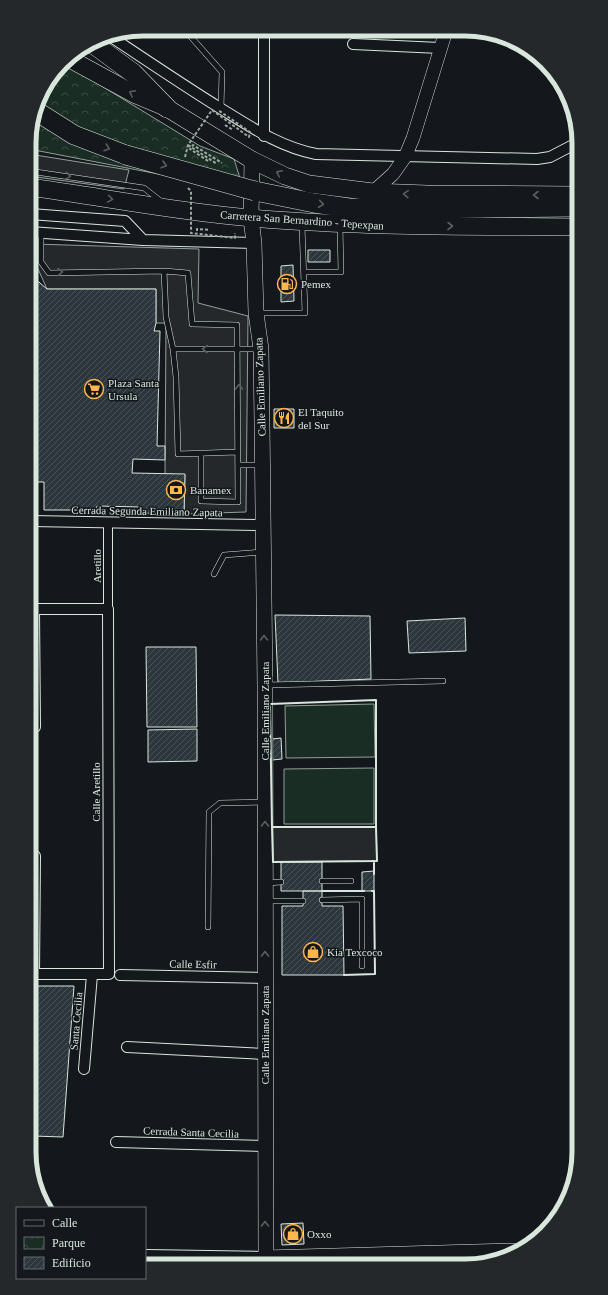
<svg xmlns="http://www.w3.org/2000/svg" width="608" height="1295" viewBox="0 0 608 1295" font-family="Georgia,serif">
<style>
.park{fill:url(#park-crowns);stroke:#939e99}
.pitch{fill:#1a2d24;stroke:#939e99}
.parking{fill:#24282b;stroke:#939e99}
.building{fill:url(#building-hatch);stroke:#d8e6dc}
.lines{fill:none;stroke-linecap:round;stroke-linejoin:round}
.service-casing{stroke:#d8e6dc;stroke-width:6}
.pedestrian-casing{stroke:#d8e6dc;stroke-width:10}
.minor-casing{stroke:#d8e6dc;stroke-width:12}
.tertiary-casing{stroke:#d8e6dc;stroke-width:14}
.secondary-casing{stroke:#d8e6dc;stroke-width:16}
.trunk-casing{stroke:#d8e6dc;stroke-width:18}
.motorway-casing{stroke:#d8e6dc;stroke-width:20}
.path{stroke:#9da8a2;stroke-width:2;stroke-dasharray:3 2;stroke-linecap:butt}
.service{stroke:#14181c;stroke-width:5}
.pedestrian{stroke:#14181c;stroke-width:8}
.minor{stroke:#14181c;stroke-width:10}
.tertiary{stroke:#14181c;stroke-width:13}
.secondary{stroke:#14181c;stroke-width:15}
.trunk{stroke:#14181c;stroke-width:17}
.motorway{stroke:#14181c;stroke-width:19}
.motorway-bridge-casing{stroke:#d8e6dc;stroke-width:20;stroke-linecap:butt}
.path-bridge{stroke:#9da8a2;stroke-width:2;stroke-dasharray:3 2;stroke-linecap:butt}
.motorway-bridge{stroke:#14181c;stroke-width:19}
.wall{stroke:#d8e6dc;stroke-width:2}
.oneway{stroke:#59605f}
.labels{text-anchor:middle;stroke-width:3;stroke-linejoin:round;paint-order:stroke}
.street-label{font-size:11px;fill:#d8e6dc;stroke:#14181c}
.poi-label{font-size:11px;fill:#d8e6dc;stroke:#14181c;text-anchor:start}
.rim{fill:none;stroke:#d8e6dc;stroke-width:5}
</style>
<defs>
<pattern id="park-crowns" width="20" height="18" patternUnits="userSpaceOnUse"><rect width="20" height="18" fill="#1a2d24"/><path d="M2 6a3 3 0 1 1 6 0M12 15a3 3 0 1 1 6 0" fill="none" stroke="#3b4b43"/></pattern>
<pattern id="building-hatch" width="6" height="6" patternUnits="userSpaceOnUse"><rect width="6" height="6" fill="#2c363c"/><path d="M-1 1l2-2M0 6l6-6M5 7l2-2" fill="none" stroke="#4a5358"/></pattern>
</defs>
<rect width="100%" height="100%" fill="#14181c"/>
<path class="park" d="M64 63 200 146 234 159 239 175 241 190 29 149V136L41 93Z"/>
<path class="pitch" d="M374 704 375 757 286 758 285 706Z
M374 768V824H284V769Z"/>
<path class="parking" d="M29 154 129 170 124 189 29 176Z
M33 244 199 249 198 303 248 316 246 512 184 514 185 475 165 474 166 323H156V289H47L34 260Z
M272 827H376L377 861 273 862Z"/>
<path class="building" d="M30 249H34L33 277 47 289H156V323L154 331H160L157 446H165V460L133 459 132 473 185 474 184 514 141 513V507L97 506 96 510H44V482H30Z
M308 250H330V262H308Z
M293 265 294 301 281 302V266Z
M274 409H294V428H274Z
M275 615 370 616 371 679 278 683Z
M465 618 466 651 409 653 407 621Z
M146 647H196L197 727H147Z
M197 729V761L148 762V730Z
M281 738 282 759 272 760V739Z
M281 862H322V891H281Z
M374 871V891H362V872Z
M303 891H322V906H343L344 975H282V906H303Z
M32 986H74L63 1137 33 1136Z
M303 1223 304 1244 282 1245 281 1224Z"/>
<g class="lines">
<defs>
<path id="service" d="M184 29 222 72 221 108
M29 171 144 188 162 202
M41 233V262L49 273 164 271 188 273 192 324 237 325 238 502 201 501V453
M164 271 166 317 173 349 176 377 178 454 237 452
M304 272H341L340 227
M257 313H305L302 225
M173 349H260
M238 465H261
M214 574 224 555 262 552
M266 685 443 681
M322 881H351
M268 883 281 882
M322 900 362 899V966
M266 901H303
M208 927 209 812 220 803 264 802"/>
<path id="pedestrian" d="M108 523V609"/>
<path id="minor" d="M264 30V136
M110 36C146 60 183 85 220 108 251 127 280 147 316 154L537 159 550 157 575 144
M353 44 440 48
M30 214 125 221 143 240 254 243
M30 232 143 240
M31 521 263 525
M31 609H108L109 974H32
M34 610 35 727
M34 974 35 856
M120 975 265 978
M127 1047 265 1054
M84 1069 92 975
M116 1142 265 1146
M146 1255 265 1257"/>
<path id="tertiary" d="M373 192 393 174 405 157 413 138 446 31
M265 1257 514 1250"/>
<path id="secondary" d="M252 160 251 218 254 243 256 313 261 349 262 423 265 685 266 1263"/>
<path id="trunk" d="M68 58 136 95 167 108 252 160 285 176 309 184 373 192 427 194 575 195
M29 187C103 197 177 212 252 218 359 227 467 226 575 227"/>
<path id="motorway" d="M92 43 133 73 167 108
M36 111 74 135 126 155
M255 191 314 203 349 208 420 209 575 207"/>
</defs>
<use href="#service" class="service-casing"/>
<use href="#pedestrian" class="pedestrian-casing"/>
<use href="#minor" class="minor-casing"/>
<use href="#tertiary" class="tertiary-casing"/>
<use href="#secondary" class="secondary-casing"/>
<use href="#trunk" class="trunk-casing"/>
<use href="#motorway" class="motorway-casing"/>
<path class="path" d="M225 125 233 130
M208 161 190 149 193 145 222 163
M197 231V229L210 230"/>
<use href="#service" class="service"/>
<use href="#pedestrian" class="pedestrian"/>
<use href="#minor" class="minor"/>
<use href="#tertiary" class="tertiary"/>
<use href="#secondary" class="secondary"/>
<use href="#trunk" class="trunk"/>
<use href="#motorway" class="motorway"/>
<defs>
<path id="motorway-bridge" d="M126 155 255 191"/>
</defs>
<use href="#motorway-bridge" class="motorway-bridge-casing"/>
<path class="path-bridge" d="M188 145 217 164
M185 157 188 145 212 110 249 137 250 132 218 110
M188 188 191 191V233L235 238V233"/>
<use href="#motorway-bridge" class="motorway-bridge"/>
<path class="wall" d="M376 700V827H272L270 704Z
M272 827H376L377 861 273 862Z
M372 861H374V874
M322 891H364
M344 975 375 974 374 891H372"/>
</g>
<defs><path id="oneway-chevron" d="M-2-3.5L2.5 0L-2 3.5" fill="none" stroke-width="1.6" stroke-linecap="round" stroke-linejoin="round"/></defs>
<g class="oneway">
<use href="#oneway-chevron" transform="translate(132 93) rotate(-153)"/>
<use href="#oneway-chevron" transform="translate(107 148) rotate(19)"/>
<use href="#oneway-chevron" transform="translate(164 165) rotate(16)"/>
<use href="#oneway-chevron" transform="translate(279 173) rotate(-154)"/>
<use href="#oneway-chevron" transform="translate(68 176) rotate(9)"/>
<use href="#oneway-chevron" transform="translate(406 194) rotate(-178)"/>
<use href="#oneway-chevron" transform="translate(536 195) rotate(-180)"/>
<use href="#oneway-chevron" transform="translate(110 199) rotate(9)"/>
<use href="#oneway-chevron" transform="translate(321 204) rotate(8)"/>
<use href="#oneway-chevron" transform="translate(450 226)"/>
<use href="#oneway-chevron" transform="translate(60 272) rotate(-1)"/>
<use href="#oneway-chevron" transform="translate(205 349) rotate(-179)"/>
<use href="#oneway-chevron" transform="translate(239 387) rotate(-90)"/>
<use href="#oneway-chevron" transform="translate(264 638) rotate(-91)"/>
<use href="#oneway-chevron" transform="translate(265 824) rotate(-90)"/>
<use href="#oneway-chevron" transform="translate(265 954) rotate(-90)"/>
<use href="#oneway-chevron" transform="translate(265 1224) rotate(-90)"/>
</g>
<defs>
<symbol id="fuel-ring" viewBox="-11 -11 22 22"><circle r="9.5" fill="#14181c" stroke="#ffb74d" stroke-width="1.5"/><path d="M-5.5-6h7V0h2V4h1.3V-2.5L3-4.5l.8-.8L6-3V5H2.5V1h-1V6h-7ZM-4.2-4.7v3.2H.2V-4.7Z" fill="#ffb74d"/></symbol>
<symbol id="supermarket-ring" viewBox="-11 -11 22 22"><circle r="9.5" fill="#14181c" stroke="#ffb74d" stroke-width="1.5"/><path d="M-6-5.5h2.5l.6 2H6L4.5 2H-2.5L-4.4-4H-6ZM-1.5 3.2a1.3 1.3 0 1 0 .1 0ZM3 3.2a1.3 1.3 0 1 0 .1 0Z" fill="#ffb74d"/></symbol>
<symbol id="restaurant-ring" viewBox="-11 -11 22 22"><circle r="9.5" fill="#14181c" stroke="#ffb74d" stroke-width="1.5"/><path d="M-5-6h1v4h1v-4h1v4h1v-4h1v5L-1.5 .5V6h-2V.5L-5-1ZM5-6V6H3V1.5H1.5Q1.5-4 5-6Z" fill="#ffb74d"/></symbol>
<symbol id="bank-ring" viewBox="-11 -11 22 22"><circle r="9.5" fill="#14181c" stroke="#ffb74d" stroke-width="1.5"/><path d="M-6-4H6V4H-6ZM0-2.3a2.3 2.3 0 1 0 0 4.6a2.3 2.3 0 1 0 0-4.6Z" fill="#ffb74d"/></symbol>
<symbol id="shop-ring" viewBox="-11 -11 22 22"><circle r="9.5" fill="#14181c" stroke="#ffb74d" stroke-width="1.5"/><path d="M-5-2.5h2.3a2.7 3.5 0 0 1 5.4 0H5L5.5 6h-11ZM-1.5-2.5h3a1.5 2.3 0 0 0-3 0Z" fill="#ffb74d"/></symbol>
</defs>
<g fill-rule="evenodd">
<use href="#fuel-ring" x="276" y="273" width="22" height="22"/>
<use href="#supermarket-ring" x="83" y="378" width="22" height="22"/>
<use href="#restaurant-ring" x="273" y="407" width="22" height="22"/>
<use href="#bank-ring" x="165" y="479" width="22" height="22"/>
<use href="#shop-ring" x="302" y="941" width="22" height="22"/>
<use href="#shop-ring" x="282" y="1223" width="22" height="22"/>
</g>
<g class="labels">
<g class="street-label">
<text transform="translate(302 220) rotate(4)" y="4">Carretera San Bernardino - Tepexpan</text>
<text transform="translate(260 387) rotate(-92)" y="4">Calle Emiliano Zapata</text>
<text transform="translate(147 511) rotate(1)" y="4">Cerrada Segunda Emiliano Zapata</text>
<text transform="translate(97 566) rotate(-90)" y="4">Aretillo</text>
<text transform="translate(265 711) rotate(-90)" y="4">Calle Emiliano Zapata</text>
<text transform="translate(96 792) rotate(-90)" y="4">Calle Aretillo</text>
<text transform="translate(193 964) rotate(1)" y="4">Calle Esfir</text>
<text transform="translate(76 1021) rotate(-85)" y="4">Santa Cecilia</text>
<text transform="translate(265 1035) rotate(-90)" y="4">Calle Emiliano Zapata</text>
<text transform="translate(191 1132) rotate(2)" y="4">Cerrada Santa Cecilia</text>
</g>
<g class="poi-label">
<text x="301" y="288">Pemex</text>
<text x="108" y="387">Plaza Santa<tspan x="108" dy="13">Ursula</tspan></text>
<text x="298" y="416">El Taquito<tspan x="298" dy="13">del Sur</tspan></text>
<text x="190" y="494">Banamex</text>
<text x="327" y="956">Kia Texcoco</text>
<text x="307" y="1238">Oxxo</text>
</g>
</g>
<path d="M0 0H608V1295H0ZM143 36H465A107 107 0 0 1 572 143V1152A107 107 0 0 1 465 1259H143A107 107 0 0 1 36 1152V143A107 107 0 0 1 143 36Z" fill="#24282b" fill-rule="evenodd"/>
<path class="rim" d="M143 36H465A107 107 0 0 1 572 143V1152A107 107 0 0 1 465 1259H143A107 107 0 0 1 36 1152V143A107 107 0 0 1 143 36Z"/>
<rect x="16" y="1207" width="130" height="72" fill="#14181c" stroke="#626a69"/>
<rect x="24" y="1220" width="20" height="6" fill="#14181c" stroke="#626a69"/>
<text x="52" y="1227" font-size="12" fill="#d8e6dc">Calle</text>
<rect x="24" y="1237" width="20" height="12" fill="url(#park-crowns)" stroke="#626a69"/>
<text x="52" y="1247" font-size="12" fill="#d8e6dc">Parque</text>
<rect x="24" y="1257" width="20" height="12" fill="url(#building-hatch)" stroke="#626a69"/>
<text x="52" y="1267" font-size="12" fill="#d8e6dc">Edificio</text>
</svg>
